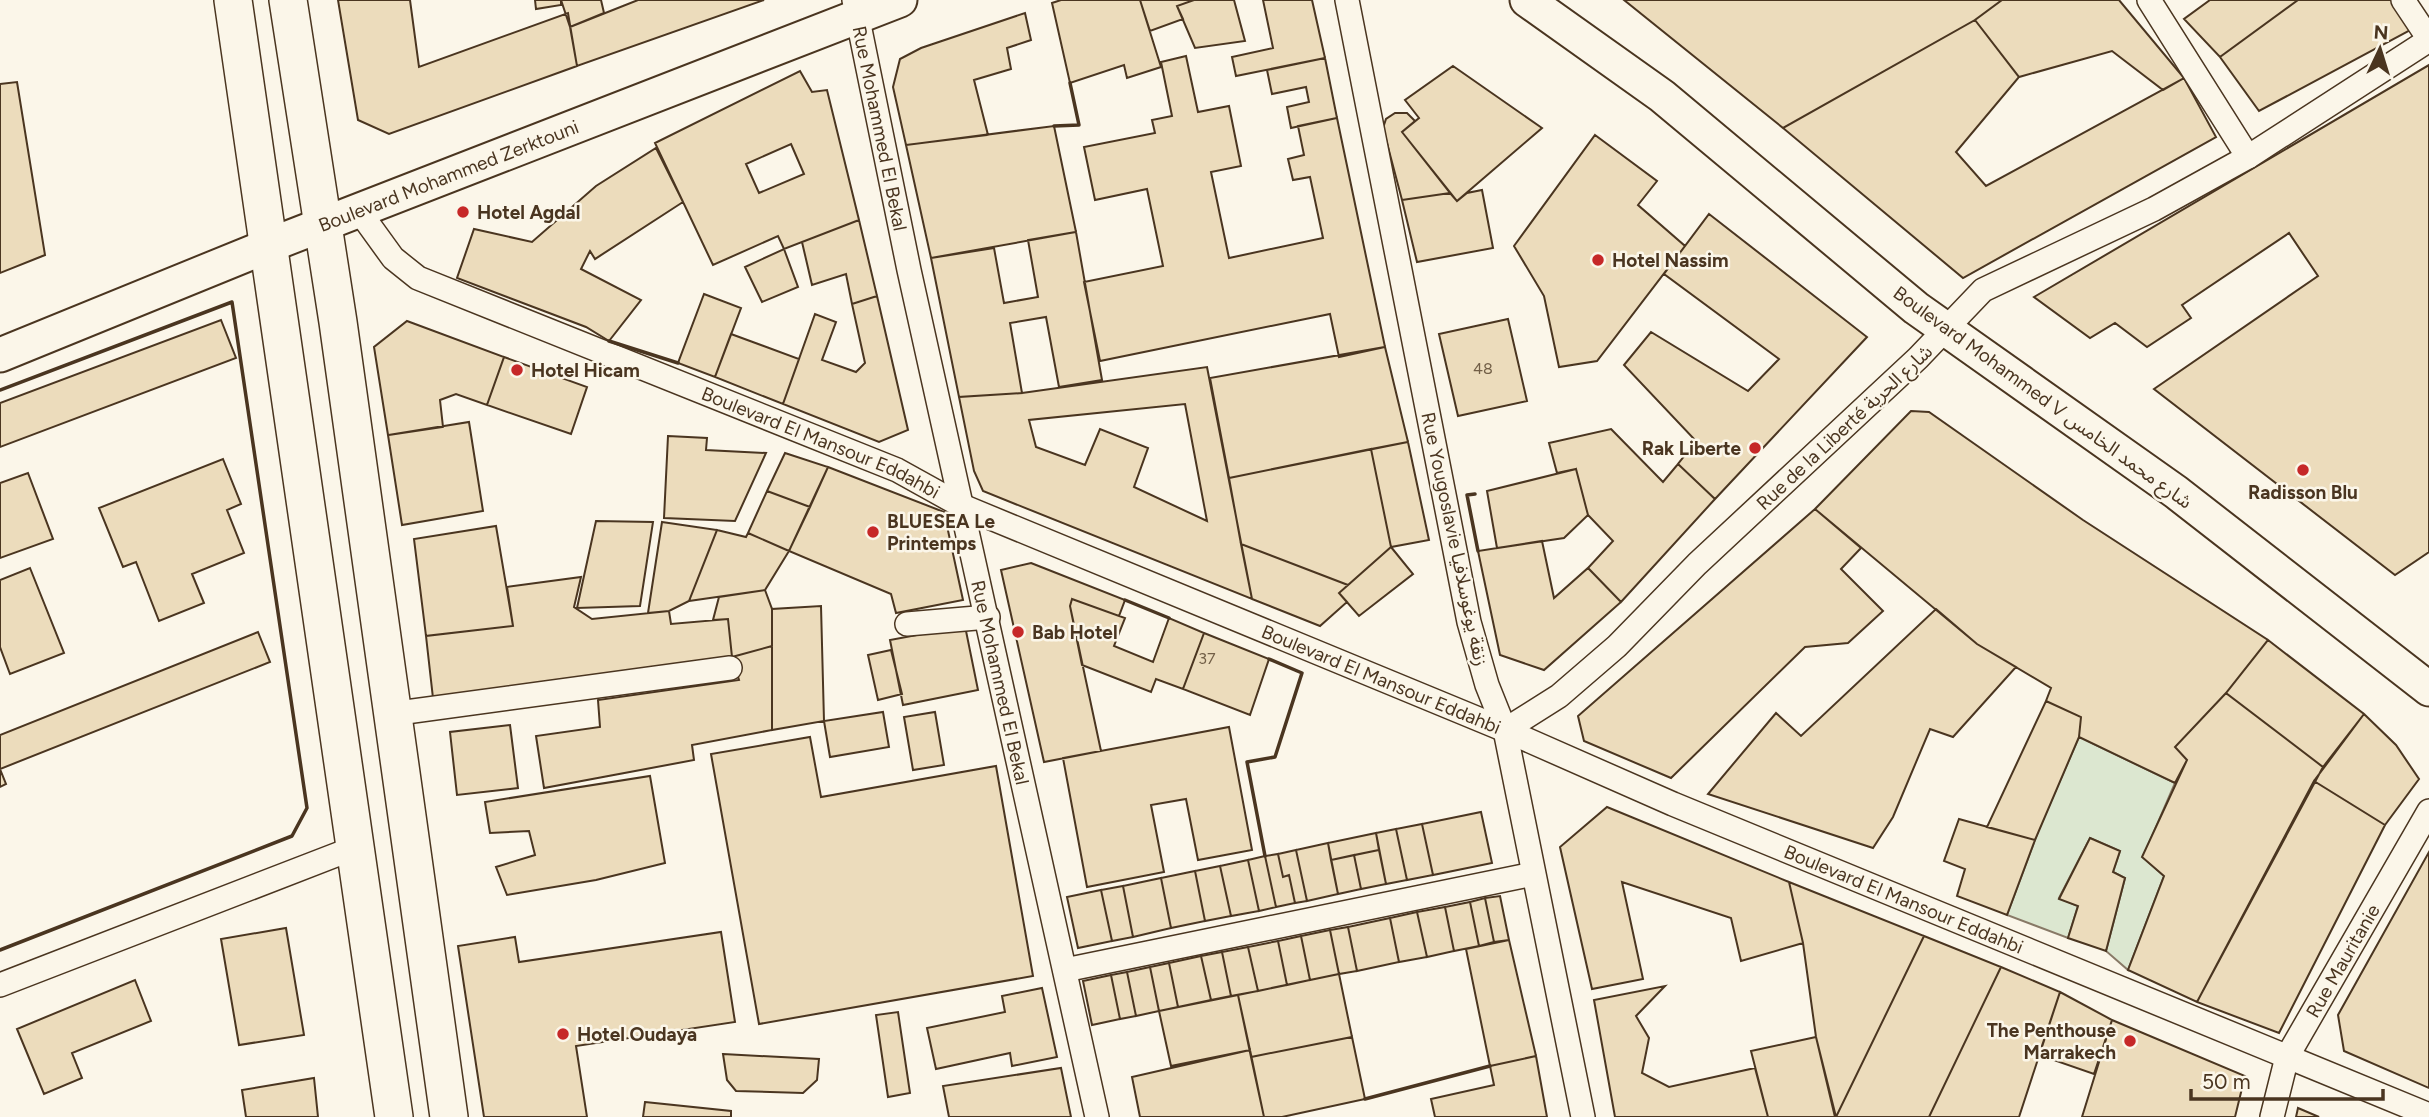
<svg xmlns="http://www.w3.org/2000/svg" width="2429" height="1117" viewBox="0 0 2429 1117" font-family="Figtree,'Noto Sans Arabic',sans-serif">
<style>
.green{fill:#dce7d0;stroke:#887966;stroke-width:2}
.building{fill:#ecdcbc;stroke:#4a3520;stroke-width:2;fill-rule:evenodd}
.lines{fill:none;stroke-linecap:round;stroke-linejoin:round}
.street-casing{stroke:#4a3520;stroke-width:26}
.secondary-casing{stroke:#4a3520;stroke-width:37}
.primary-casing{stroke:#4a3520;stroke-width:40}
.street{stroke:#fbf6e9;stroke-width:23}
.secondary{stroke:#fbf6e9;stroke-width:33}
.primary{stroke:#fbf6e9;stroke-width:37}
.wall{stroke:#4a3520;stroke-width:3.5}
.poi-dot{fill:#c62828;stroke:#fbf6e9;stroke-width:2.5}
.labels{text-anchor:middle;stroke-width:5;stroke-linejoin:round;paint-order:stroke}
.number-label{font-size:16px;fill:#725f47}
.street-label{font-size:19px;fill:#4a3520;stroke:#fbf6e9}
.poi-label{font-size:19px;font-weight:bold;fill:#4a3520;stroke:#fbf6e9;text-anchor:start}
</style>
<rect width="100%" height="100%" fill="#fbf6e9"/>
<path class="green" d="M2079 737 2175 783 2143 857 2164 876 2128 970 2106 951 2125 878 2113 872 2120 851 2090 838 2059 898 2078 906 2068 938 2007 915 2039 829Z"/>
<path class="building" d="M338 0H410L419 67 568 13 577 66 389 134 358 120Z
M535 0H561V5L536 9Z
M561 0H601L604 13 570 27Z
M638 0H764L577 66 570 27Z
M1061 0H1140L1161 67 1127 78 1124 65 1070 83 1052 3Z
M1140 0H1194L1177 6 1183 19 1150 31Z
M1194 0H1234L1245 41 1195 48 1177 6Z
M1263 0H1312L1325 58 1236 76 1232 57 1273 48Z
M1624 0H2002L1975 20 1783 128Z
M2002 0H2119L2184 78 2163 90 2112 51 2019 77 1975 20Z
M2210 0H2298L2220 57 2184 19Z
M2298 0H2400L2418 26 2259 111 2220 57Z
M1025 13 1031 40 1007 48 1011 69 974 80 988 135 906 145 893 87 900 59 921 48Z
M1975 20 2019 77 1956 152 1986 186 2184 78 2216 137 1963 278 1783 128Z
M1186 56 1198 112 1229 106 1241 166 1211 172 1229 258 1323 238 1310 177 1293 180 1288 159 1304 155 1298 126 1337 118 1385 347 1339 357 1330 314 1100 361 1084 282 1163 266 1147 189 1095 200 1084 147 1155 133 1152 120 1172 116 1161 62Z
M1325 58 1337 118 1291 128 1287 107 1309 102 1306 87 1272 94 1267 70Z
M2429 65V552L2395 575 2154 389 2318 276 2289 233 2182 305 2191 318 2147 347 2115 323 2090 338 2034 297Z
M1453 66 1542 128 1457 201 1402 132 1419 118 1405 100Z
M800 71 812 92 827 90 859 220 784 249 778 236 713 265 655 143ZM791 144 804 174 759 193 746 164Z
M17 82 45 255 0 273V84Z
M1395 113H1407L1415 121 1402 132 1450 193 1402 200 1383 128 1386 119Z
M1054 126 1076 232 931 258 906 145Z
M1595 135 1657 181 1638 205 1685 246 1597 361 1559 367 1544 296 1514 246Z
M656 148 683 202 595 259 590 251 581 269 641 300 609 341 586 327 457 278 474 229 532 242 596 186Z
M1482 190 1493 248 1417 262 1402 200 1450 193 1457 201 1467 193Z
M1709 214 1867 337 1715 499 1678 464 1696 441 1624 365 1651 332 1748 391 1779 359 1664 274Z
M859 220 877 296 852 304 846 274 812 285 802 242Z
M1076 232 1102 380 1059 387 1046 317 1010 323 1022 393 959 397 931 258 994 248 1004 303 1038 297 1028 240Z
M784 249 798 287 762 302 745 267Z
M704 294 741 308 715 377 678 363Z
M877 296 908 430 879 442 783 404 815 314 836 322 822 360 856 372 865 363 852 304Z
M1508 319 1527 401 1458 416 1439 334Z
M221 320 236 358 0 447V403Z
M407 321 504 357 487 405 456 394 440 400 443 427 388 435 374 347Z
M731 334 799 359 783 404 715 377Z
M1385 347 1408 442 1229 478 1210 378Z
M504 357 587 387 571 434 487 405Z
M1207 367 1252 599 983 491 974 471 959 397 1022 393ZM1185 404 1207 521 1134 487 1148 448 1100 429 1085 465 1036 447 1029 420Z
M1911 411 1929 412 2083 520 2268 640 2226 693 2175 747 2187 760 2175 783 2079 737 2081 717 2046 701 2051 688 1977 644 1815 509Z
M469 422 483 511 402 525 388 435Z
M1611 429 1663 482 1678 464 1715 499 1621 602 1588 568 1613 541 1588 515 1576 469 1557 473 1549 443Z
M668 436 707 438 706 450 766 453 735 521 664 518Z
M1408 442 1429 540 1391 547 1371 449Z
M1371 449 1391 547 1348 585 1241 544 1229 478Z
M785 453 828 467 810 507 767 491Z
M223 459 241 504 227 510 244 553 192 574 204 603 159 621 136 562 123 567 99 508Z
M828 467 944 512 963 600 896 613 891 594 789 551Z
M1576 469 1588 515 1564 538 1497 548 1487 491Z
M28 473 53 539 0 558V483Z
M767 491 810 507 789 551 748 533Z
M1815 509 1861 548 1841 569 1883 611 1848 643 1805 647 1671 778 1584 741 1578 716Z
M596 521 653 522 640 606 577 608Z
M662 522 717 530 689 601 669 611 648 613Z
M496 526 513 626 426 636 414 539Z
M717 530 746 537 748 533 789 551 765 590 689 601Z
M1542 541 1554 598 1588 568 1621 602 1544 670 1500 655 1478 551Z
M1241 544 1348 585 1339 593 1347 602 1320 626 1252 599Z
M1391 547 1413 574 1359 616 1339 593Z
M1031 563 1125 600 1119 616 1072 599 1070 606 1101 751 1044 762 1001 570Z
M30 568 64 653 10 674 0 647V580Z
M581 577 574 607 592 619 669 611 671 624 728 619 732 657 433 698 426 636 513 626 507 587Z
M765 590 772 609V646L732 657 728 619 713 620 719 597Z
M1072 599 1125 618 1114 646 1153 662 1169 618 1204 633 1183 689 1156 679 1151 692 1082 665 1070 606Z
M821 606 824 721 772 730V609Z
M1936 609 1977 644 2016 667 1953 737 1930 729 1893 817 1873 848 1708 794 1776 713 1801 736Z
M965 626 978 690 903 705 890 640Z
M258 632 270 662 0 769 6 784 0 787V735Z
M1204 633 1269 659 1250 715 1183 689Z
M2268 640 2364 714 2323 767 2226 693Z
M772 646V730L692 745 694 760 544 788 536 736 600 727 598 700 739 680 732 657Z
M891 650 902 694 878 700 868 655Z
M2226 693 2323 767 2197 1002 2128 970 2164 876 2142 857 2187 760 2175 747Z
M2046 701 2081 717 2079 737 2035 840 1987 827Z
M883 712 889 747 830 757 824 721Z
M935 712 944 765 913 770 904 717Z
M2364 714 2396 745 2419 779 2385 825 2314 781Z
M510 725 518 788 457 795 450 732Z
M1229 727 1252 850 1198 860 1186 799 1151 805 1164 872 1087 887 1063 758Z
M810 737 821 797 996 766 1033 976 759 1024 711 754Z
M650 776 665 863 596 880 507 895 496 867 535 855 529 831 490 833 485 802Z
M2314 781 2385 825 2279 1033 2197 1002Z
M1607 807 1789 882 1803 943 1741 961 1731 918 1622 882 1643 979 1592 989 1560 847Z
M1481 812 1492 863 1433 875 1422 824Z
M1959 819 2035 840 2007 915 1957 896 1965 869 1944 861Z
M1422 824 1433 875 1407 880 1396 829Z
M1396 829 1407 880 1386 884 1376 833Z
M1376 833 1379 850 1331 860 1328 843Z
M2090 838 2120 851 2113 872 2125 878 2106 951 2068 938 2078 906 2059 899Z
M1328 843 1338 894 1307 901 1296 850Z
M1296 850 1307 901 1295 903 1289 875 1283 877 1278 854Z
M1379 850 1386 884 1361 889 1354 855Z
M2429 852V1088L2344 1051 2338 1015Z
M1278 854 1283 877 1289 875 1295 903 1276 907 1265 856Z
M1354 855 1361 889 1338 894 1331 860Z
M1265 856 1276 907 1259 911 1248 860Z
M1248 860 1259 911 1231 916 1220 866Z
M1220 866 1231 916 1205 921 1195 871Z
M1195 871 1205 921 1171 928 1161 878Z
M1161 878 1171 928 1133 937 1123 886Z
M1789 882 1924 936 1836 1117 1816 1037 1803 943Z
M1123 886 1133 937 1112 941 1101 890Z
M1101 890 1112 941 1078 948 1067 897Z
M1500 896 1509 940 1494 942 1485 898Z
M1485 898 1494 942 1479 946 1470 902Z
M1470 902 1479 946 1454 951 1445 907Z
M1445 907 1454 951 1427 957 1417 912Z
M1417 912 1427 957 1399 962 1390 918Z
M1390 918 1399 962 1357 971 1348 927Z
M1348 927 1357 971 1339 974 1330 930Z
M286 928 304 1035 239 1045 221 939Z
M1330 930 1339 974 1310 980 1301 936Z
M721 932 735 1022 576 1046 587 1117H484L458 946 515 937 519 962Z
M1301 936 1310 980 1287 985 1278 941Z
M1924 936 2001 967 1929 1117H1836Z
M1509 940 1536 1056 1490 1066 1466 949Z
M1278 941 1287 985 1258 991 1248 947Z
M1248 947 1258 991 1231 996 1222 952Z
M1222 952 1231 996 1211 1000 1201 956Z
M1201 956 1211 1000 1178 1007 1169 963Z
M1169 963 1178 1007 1159 1011 1150 967Z
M1150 967 1159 1011 1136 1016 1127 972Z
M2001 967 2060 992 2019 1117H1929Z
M1127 972 1136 1016 1120 1019 1111 975Z
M1339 974 1352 1037 1251 1057 1238 995Z
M1111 975 1120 1019 1092 1025 1083 981Z
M135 980 151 1021 72 1053 82 1078 44 1094 17 1029Z
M1665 986 1636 1016 1649 1038 1642 1073 1669 1087 1755 1068 1768 1117H1615L1594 1000Z
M1042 988 1057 1057 1012 1066 1010 1053 936 1069 927 1028 1005 1012 1002 996Z
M2060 992 2112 1020 2094 1074 2039 1055Z
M1238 995 1250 1050 1171 1066 1159 1011Z
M898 1012 910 1093 888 1097 876 1015Z
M2112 1020 2245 1076 2235 1117H2082Z
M1352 1037 1365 1099 1282 1117H1264L1251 1057Z
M1816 1037 1835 1117H1768L1751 1051Z
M1250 1050 1264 1117H1140L1132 1077Z
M723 1054 819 1059 817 1080 803 1093 736 1091 727 1080Z
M1536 1056 1547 1117H1435L1431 1099 1494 1085 1490 1066Z
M1061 1068 1071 1117H949L943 1086Z
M314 1078 318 1117H246L242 1090Z
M645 1102 731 1111V1117H643Z
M2298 1108 2319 1117H2296Z"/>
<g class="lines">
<defs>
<g id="street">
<path id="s1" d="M854 0 909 270 1097 1117"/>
<path d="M1347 0 1469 622 1487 685 1505 730 1583 1117"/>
<path d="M2149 0 2248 157"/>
<path d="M2403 0 2429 39"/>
<path id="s2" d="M359 211 393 258 418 278 897 470 962 506 1505 730 1673 804 2429 1115"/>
<path d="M907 624 988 617"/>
<path d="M391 714 730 668"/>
<path d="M1505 730 1559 696 1617 646 1697 564 1918 358 1983 290 2154 209 2248 157 2429 40"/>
<path d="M1065 970 1533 874"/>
<path d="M0 985 354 848"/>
<path id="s3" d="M2272 1117 2287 1057 2429 811"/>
</g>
<g id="secondary">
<path d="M1527 0 1662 96 1916 308 2176 492 2429 689"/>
<path id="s4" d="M0 355 270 245 900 0"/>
</g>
<path id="primary" d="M233 0 394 1117
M288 0 338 322 449 1117"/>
</defs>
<use href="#street" class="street-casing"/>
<use href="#secondary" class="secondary-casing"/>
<use href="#primary" class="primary-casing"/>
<use href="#street" class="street"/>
<use href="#secondary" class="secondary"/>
<use href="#primary" class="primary"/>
<path class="wall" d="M1054 126 1079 125 1070 83
M609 341 678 363
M0 390 232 302 307 808 292 836 0 950
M1475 494 1467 495 1478 551
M1125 600 1169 618
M1265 856 1247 762 1275 757 1302 673 1269 659
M1365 1099 1490 1066"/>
</g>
<g class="poi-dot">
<circle cx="463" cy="212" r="7"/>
<circle cx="1598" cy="260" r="7"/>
<circle cx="517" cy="370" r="7"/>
<circle cx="1755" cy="448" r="7"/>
<circle cx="2303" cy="470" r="7"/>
<circle cx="873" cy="532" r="7"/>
<circle cx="1018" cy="632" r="7"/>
<circle cx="563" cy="1034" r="7"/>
<circle cx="2130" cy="1041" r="7"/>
</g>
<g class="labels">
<g class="number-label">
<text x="1483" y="374">48</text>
<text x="1207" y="664">37</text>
</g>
<g class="street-label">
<text dy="7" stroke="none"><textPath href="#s1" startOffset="131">Rue Mohammed El Bekal</textPath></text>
<text dy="7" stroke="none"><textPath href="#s4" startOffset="483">Boulevard Mohammed Zerktouni</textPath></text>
<text transform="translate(2043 397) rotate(36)" y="7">Boulevard Mohammed V شارع محمد الخامس</text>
<text transform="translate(1844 427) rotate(-43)" y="7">Rue de la Liberté شارع الحرية</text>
<text dy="7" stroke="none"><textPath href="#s2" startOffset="525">Boulevard El Mansour Eddahbi</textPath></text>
<text transform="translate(1455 539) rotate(78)" y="7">Rue Yougoslavie زنقة يوغوسلافيا</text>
<text dy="7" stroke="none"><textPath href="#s2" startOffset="1134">Boulevard El Mansour Eddahbi</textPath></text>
<text dy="7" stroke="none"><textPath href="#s1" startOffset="698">Rue Mohammed El Bekal</textPath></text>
<text dy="7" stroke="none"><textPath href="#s2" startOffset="1701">Boulevard El Mansour Eddahbi</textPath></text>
<text dy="7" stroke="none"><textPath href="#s3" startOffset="173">Rue Mauritanie</textPath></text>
</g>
<g class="poi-label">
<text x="477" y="219">Hotel Agdal</text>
<text x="1612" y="267">Hotel Nassim</text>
<text x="531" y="377">Hotel Hicam</text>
<text x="1741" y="455" text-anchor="end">Rak Liberte</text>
<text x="2303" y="499" text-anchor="middle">Radisson Blu</text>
<text x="887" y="528">BLUESEA Le<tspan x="887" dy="22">Printemps</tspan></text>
<text x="1032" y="639">Bab Hotel</text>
<text x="2116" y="1037" text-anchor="end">The Penthouse<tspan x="2116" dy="22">Marrakech</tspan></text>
<text x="577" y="1041">Hotel Oudaya</text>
</g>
</g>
<g transform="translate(2380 49) rotate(4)" stroke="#fbf6e9" stroke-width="5" paint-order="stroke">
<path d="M0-5L12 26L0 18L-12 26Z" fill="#4a3520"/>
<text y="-10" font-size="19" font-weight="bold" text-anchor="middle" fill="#4a3520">N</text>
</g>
<path d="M2191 1089v10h192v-10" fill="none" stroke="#4a3520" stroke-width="3.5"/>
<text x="2202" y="1089" font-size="21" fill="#4a3520" stroke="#fbf6e9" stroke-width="5" paint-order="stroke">50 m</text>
</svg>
